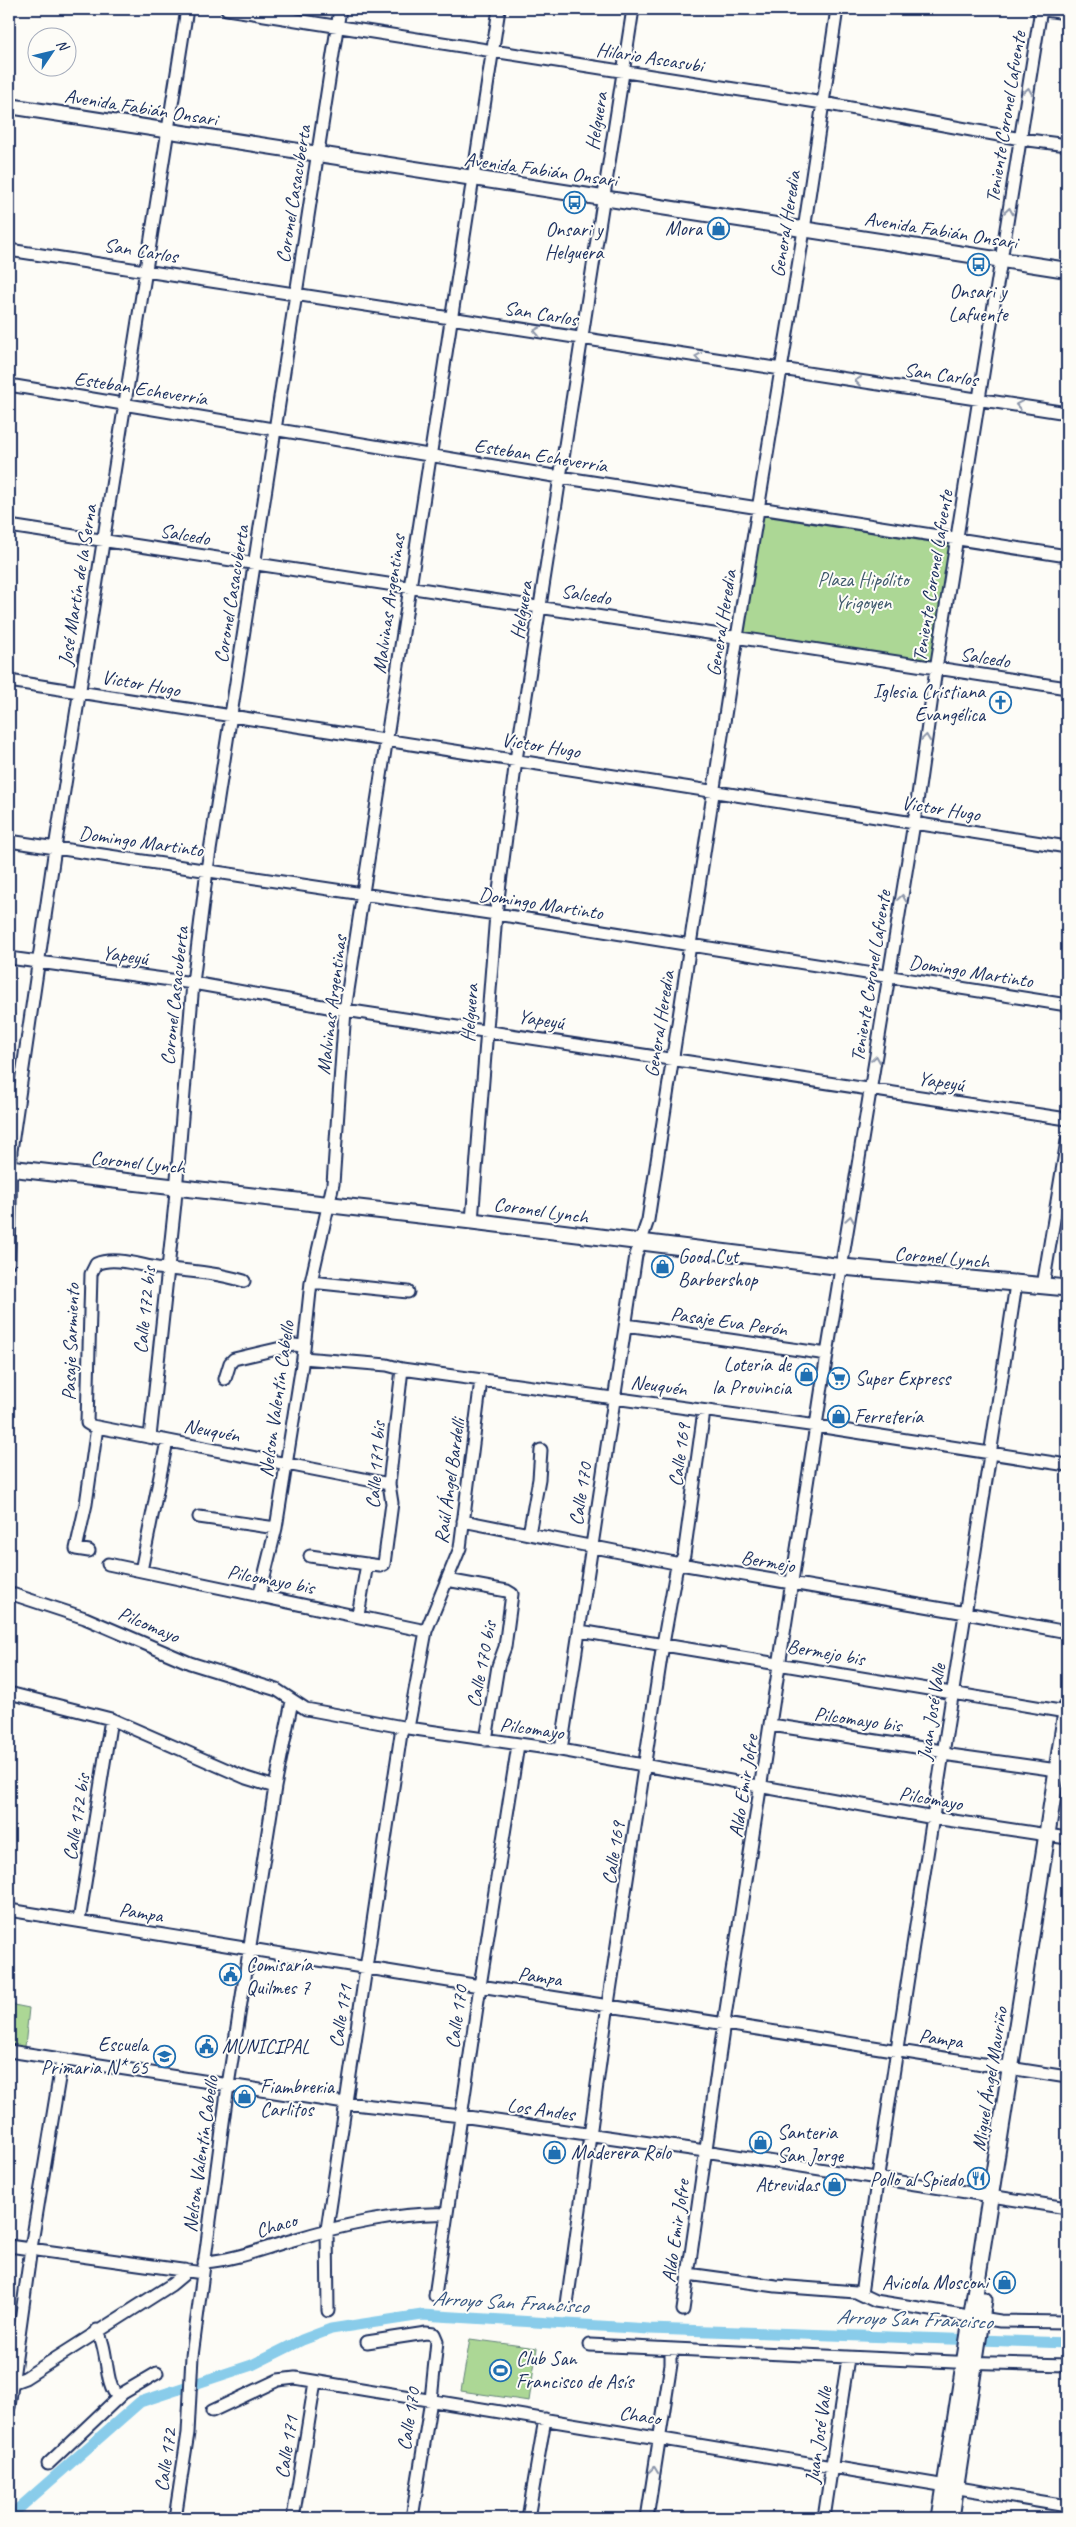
<svg xmlns="http://www.w3.org/2000/svg" width="1076" height="2527" viewBox="0 0 1076 2527" font-family="Caveat,sans-serif">
<style>
.green{fill:#acd795;stroke:#64837a}
.lines{fill:none;stroke-linecap:round;stroke-linejoin:round}
.canal{stroke:#89ccea;stroke-width:11}
.minor-casing{stroke:#1b2f5e;stroke-width:15}
.tertiary-casing{stroke:#1b2f5e;stroke-width:18}
.secondary-casing{stroke:#1b2f5e;stroke-width:19}
.minor{stroke:#fdfcf7;stroke-width:11}
.tertiary{stroke:#fdfcf7;stroke-width:14}
.secondary{stroke:#fdfcf7;stroke-width:15}
.oneway{stroke:#8c96aa}
.labels{text-anchor:middle;stroke-width:4;stroke-linejoin:round;paint-order:stroke}
.street-label{font-size:20px;fill:#1b2f5e;stroke:#fdfcf7}
.poi-label{font-size:20px;fill:#1b2f5e;stroke:#fdfcf7;text-anchor:start}
.park-label{font-size:20px;fill:#3f596c;stroke:#fdfcf7}
.water-label{font-size:21px;font-style:italic;fill:#365681;stroke:#fdfcf7}
</style>
<rect width="100%" height="100%" fill="#fdfcf7"/>
<filter id="ink" filterUnits="userSpaceOnUse"><feTurbulence type="fractalNoise" baseFrequency=".02" numOctaves="2"/><feDisplacementMap in="SourceGraphic" scale="10" xChannelSelector="R" yChannelSelector="G"/><feConvolveMatrix kernelMatrix="1 2 1 2 8 2 1 2 1" color-interpolation-filters="sRGB"/></filter>
<g filter="url(#ink)">
<path class="green" d="M759 508 957 539 936 669 737 637Z
M9 2004 29 2008 25 2047 9 2045Z
M470 2339 537 2348 529 2401 461 2391Z"/>
<g class="lines">
<path class="canal" d="M9 2517 140 2402 252 2365 302 2340 331 2329 422 2315 649 2329 1067 2343"/>
<defs>
<path id="minor" d="M227 9 823 103 1021 139 1067 145
M1037 9 1067 13
M9 250 1067 413
M9 385 560 477 1067 556
M9 526 1067 688
M9 681 1067 847
M9 841 496 914 1067 1005
M9 958 193 983 345 1010 1067 1119
M472 1221 496 914 516 760 633 9
M9 1262 11 1151 55 848 187 9
M244 1281C215 1272 187 1271 157 1268 139 1265 113 1256 96 1264L91 1274 87 1423 92 1426 389 1484
M311 1282 408 1292
M1043 1286 1067 1141
M626 1325 827 1354
M303 1358 387 1365 402 1369 817 1426 1067 1465
M225 1379 230 1363 234 1359 294 1345 303 1346
M150 1437 175 1203 193 983 207 870 340 9
M199 1517 276 1528
M463 1521 680 1564 966 1613 1067 1632
M529 1534 539 1479 541 1450
M89 1551 76 1549 86 1504 97 1427
M310 1556 380 1566 384 1564 392 1503 389 1484 402 1369
M108 1564 426 1631
M141 1571 167 1441
M447 1580 507 1591 512 1594 505 1647 498 1666 486 1740
M9 1593 85 1618 190 1663 277 1690 306 1709 408 1728 561 1750 934 1818 1067 1838
M259 1597 276 1528 303 1358 311 1282 333 1184 345 1010 499 9
M358 1615 367 1564
M580 1631 1066 1712
M9 1693 111 1719 246 1778 275 1787
M771 1725 936 1750 950 1755 1057 1770
M408 1728 426 1631 460 1548 481 1380
M561 1750 636 1255 648 1220 737 637 804 230 837 9
M9 1910 480 1986 1067 2077
M79 1921 111 1719
M9 2051 345 2103 461 2116 705 2151 1067 2208
M9 2246 203 2273
M204 2262C235 2260 264 2248 293 2240 338 2226 400 2212 447 2214
M688 2274 776 2286 856 2292 875 2301 1000 2321 1067 2322
M861 2294C908 1957 966 1621 1016 1284
M435 2296 480 1986 518 1745
M567 2304 608 2004 663 1644 676 1571 684 1555 704 1411
M683 2310 724 2023 827 1354 914 823 936 669 1041 9
M328 2311 327 2229 402 1727
M97 2330C109 2349 104 2384 118 2397
M367 2342 426 2333 434 2334 437 2341 431 2400 412 2518
M590 2345 954 2362 1067 2365
M14 2382 25 2378 171 2285 183 2275 185 2270
M9 2407 31 2248 62 2060
M212 2411 278 2380 295 2378 1067 2506
M48 2464 123 2393 157 2373
M175 2518 188 2433 192 2356 228 2085 275 1787 292 1701
M293 2518 315 2382
M528 2518 545 2419
M647 2518 671 2364V2350
M824 2518 848 2358"/>
<path id="tertiary" d="M9 106 1067 270"/>
<path id="secondary" d="M9 1168 472 1221 843 1267 1067 1288
M940 2518 1067 1706
M951 2518 984 2300"/>
</defs>
<use href="#minor" class="minor-casing"/>
<use href="#tertiary" class="tertiary-casing"/>
<use href="#secondary" class="secondary-casing"/>
<use href="#minor" class="minor"/>
<use href="#tertiary" class="tertiary"/>
<use href="#secondary" class="secondary"/>
</g>
<defs><path id="oneway-chevron" d="M-2-3.5L2.5 0L-2 3.5" fill="none" stroke-width="1.6" stroke-linecap="round" stroke-linejoin="round" transform="scale(1.25)"/></defs>
<g class="oneway">
<use href="#oneway-chevron" transform="translate(1028 91) rotate(-81)"/>
<use href="#oneway-chevron" transform="translate(1009 211) rotate(-81)"/>
<use href="#oneway-chevron" transform="translate(537 331) rotate(-171)"/>
<use href="#oneway-chevron" transform="translate(698 357) rotate(-171)"/>
<use href="#oneway-chevron" transform="translate(858 381) rotate(-172)"/>
<use href="#oneway-chevron" transform="translate(1019 405) rotate(-170)"/>
<use href="#oneway-chevron" transform="translate(926 738) rotate(-82)"/>
<use href="#oneway-chevron" transform="translate(902 898) rotate(-81)"/>
<use href="#oneway-chevron" transform="translate(876 1059) rotate(-81)"/>
<use href="#oneway-chevron" transform="translate(850 1219) rotate(-81)"/>
<use href="#oneway-chevron" transform="translate(654 2470) rotate(-82)"/>
</g>
</g>
<defs>
<symbol id="bus-ring" viewBox="-11 -11 22 22"><circle r="9.5" fill="#fdfcf7" stroke="#1f6fb2" stroke-width="1.5"/><path d="M-5-6H5V4H4V6H2V4H-2V6H-4V4H-5ZM-3.5-4V0h7V-4ZM-3.5 1.2v1.5H-2V1.2ZM2 1.2v1.5H3.5V1.2Z" fill="#1f6fb2"/></symbol>
<symbol id="shop-ring" viewBox="-11 -11 22 22"><circle r="9.5" fill="#fdfcf7" stroke="#1f6fb2" stroke-width="1.5"/><path d="M-5-2.5h2.3a2.7 3.5 0 0 1 5.4 0H5L5.5 6h-11ZM-1.5-2.5h3a1.5 2.3 0 0 0-3 0Z" fill="#1f6fb2"/></symbol>
<symbol id="church-ring" viewBox="-11 -11 22 22"><circle r="9.5" fill="#fdfcf7" stroke="#1f6fb2" stroke-width="1.5"/><path d="M-1.2-6h2.4v3.5h3.3v2.4h-3.3V6h-2.4V-.1h-3.3v-2.4h3.3Z" fill="#1f6fb2"/></symbol>
<symbol id="supermarket-ring" viewBox="-11 -11 22 22"><circle r="9.5" fill="#fdfcf7" stroke="#1f6fb2" stroke-width="1.5"/><path d="M-6-5.5h2.5l.6 2H6L4.5 2H-2.5L-4.4-4H-6ZM-1.5 3.2a1.3 1.3 0 1 0 .1 0ZM3 3.2a1.3 1.3 0 1 0 .1 0Z" fill="#1f6fb2"/></symbol>
<symbol id="civic-ring" viewBox="-11 -11 22 22"><circle r="9.5" fill="#fdfcf7" stroke="#1f6fb2" stroke-width="1.5"/><path d="M-.6-6.5H3V-4.5H.6V-3L4-1V1h2V6H-6V1h2V-1L-.6-3ZM-1.2 2.5V6h2.4V2.5Z" fill="#1f6fb2"/></symbol>
<symbol id="school-ring" viewBox="-11 -11 22 22"><circle r="9.5" fill="#fdfcf7" stroke="#1f6fb2" stroke-width="1.5"/><path d="M0-5L7-2L0 1L-7-2ZM-4 1L0 2.5L4 1V4Q0 6-4 4Z" fill="#1f6fb2"/></symbol>
<symbol id="restaurant-ring" viewBox="-11 -11 22 22"><circle r="9.5" fill="#fdfcf7" stroke="#1f6fb2" stroke-width="1.5"/><path d="M-5-6h1v4h1v-4h1v4h1v-4h1v5L-1.5 .5V6h-2V.5L-5-1ZM5-6V6H3V1.5H1.5Q1.5-4 5-6Z" fill="#1f6fb2"/></symbol>
<symbol id="stadium-ring" viewBox="-11 -11 22 22"><circle r="9.5" fill="#fdfcf7" stroke="#1f6fb2" stroke-width="1.5"/><path d="M0-5a6.5 5 0 1 0 0 10a6.5 5 0 1 0 0-10ZM-3.5-1.8h7v3.6h-7Z" fill="#1f6fb2"/></symbol>
</defs>
<g fill-rule="evenodd">
<use href="#bus-ring" x="562" y="190" width="25" height="25"/>
<use href="#shop-ring" x="706" y="216" width="25" height="25"/>
<use href="#bus-ring" x="966" y="252" width="25" height="25"/>
<use href="#church-ring" x="988" y="690" width="25" height="25"/>
<use href="#shop-ring" x="650" y="1254" width="25" height="25"/>
<use href="#shop-ring" x="794" y="1362" width="25" height="25"/>
<use href="#supermarket-ring" x="826" y="1366" width="25" height="25"/>
<use href="#shop-ring" x="826" y="1404" width="25" height="25"/>
<use href="#civic-ring" x="218" y="1962" width="25" height="25"/>
<use href="#civic-ring" x="194" y="2034" width="25" height="25"/>
<use href="#school-ring" x="152" y="2044" width="25" height="25"/>
<use href="#shop-ring" x="232" y="2084" width="25" height="25"/>
<use href="#shop-ring" x="748" y="2130" width="25" height="25"/>
<use href="#shop-ring" x="542" y="2140" width="25" height="25"/>
<use href="#restaurant-ring" x="966" y="2166" width="25" height="25"/>
<use href="#shop-ring" x="822" y="2172" width="25" height="25"/>
<use href="#shop-ring" x="992" y="2270" width="25" height="25"/>
<use href="#stadium-ring" x="488" y="2358" width="25" height="25"/>
</g>
<g class="labels">
<g class="street-label">
<text transform="translate(650 57) rotate(9)" y="7">Hilario Ascasubi</text>
<text transform="translate(141 107) rotate(9)" y="7">Avenida Fabián Onsari</text>
<text transform="translate(1005 117) rotate(-81)" y="7">Teniente Coronel Lafuente</text>
<text transform="translate(596 121) rotate(-81)" y="7">Helguera</text>
<text transform="translate(541 169) rotate(8)" y="7">Avenida Fabián Onsari</text>
<text transform="translate(293 194) rotate(-81)" y="7">Coronel Casacuberta</text>
<text transform="translate(785 224) rotate(-81)" y="7">General Heredia</text>
<text transform="translate(941 230) rotate(9)" y="7">Avenida Fabián Onsari</text>
<text transform="translate(141 250) rotate(9)" y="7">San Carlos</text>
<text transform="translate(541 313) rotate(9)" y="7">San Carlos</text>
<text transform="translate(941 374) rotate(8)" y="7">San Carlos</text>
<text transform="translate(141 388) rotate(9)" y="7">Esteban Echeverría</text>
<text transform="translate(541 455) rotate(9)" y="7">Esteban Echeverría</text>
<text transform="translate(185 534) rotate(10)" y="7">Salcedo</text>
<text transform="translate(932 576) rotate(-81)" y="7">Teniente Coronel Lafuente</text>
<text transform="translate(77 585) rotate(-81)" y="7">José Martín de la Serna</text>
<text transform="translate(231 594) rotate(-81)" y="7">Coronel Casacuberta</text>
<text transform="translate(586 594) rotate(9)" y="7">Salcedo</text>
<text transform="translate(388 604) rotate(-82)" y="7">Malvinas Argentinas</text>
<text transform="translate(521 610) rotate(-81)" y="7">Helguera</text>
<text transform="translate(721 623) rotate(-81)" y="7">General Heredia</text>
<text transform="translate(985 657) rotate(9)" y="7">Salcedo</text>
<text transform="translate(141 683) rotate(10)" y="7">Victor Hugo</text>
<text transform="translate(541 745) rotate(9)" y="7">Victor Hugo</text>
<text transform="translate(941 808) rotate(9)" y="7">Victor Hugo</text>
<text transform="translate(141 841) rotate(8)" y="7">Domingo Martinto</text>
<text transform="translate(541 903) rotate(9)" y="7">Domingo Martinto</text>
<text transform="translate(125 955) rotate(8)" y="7">Yapeyú</text>
<text transform="translate(971 971) rotate(9)" y="7">Domingo Martinto</text>
<text transform="translate(870 976) rotate(-81)" y="7">Teniente Coronel Lafuente</text>
<text transform="translate(174 996) rotate(-84)" y="7">Coronel Casacuberta</text>
<text transform="translate(331 1005) rotate(-83)" y="7">Malvinas Argentinas</text>
<text transform="translate(469 1013) rotate(-86)" y="7">Helguera</text>
<text transform="translate(541 1019) rotate(9)" y="7">Yapeyú</text>
<text transform="translate(659 1024) rotate(-81)" y="7">General Heredia</text>
<text transform="translate(941 1081) rotate(9)" y="7">Yapeyú</text>
<text transform="translate(138 1162) rotate(6)" y="7">Coronel Lynch</text>
<text transform="translate(541 1210) rotate(8)" y="7">Coronel Lynch</text>
<text transform="translate(942 1257) rotate(5)" y="7">Coronel Lynch</text>
<text transform="translate(144 1310) rotate(-84)" y="7">Calle 172 bis</text>
<text transform="translate(729 1321) rotate(8)" y="7">Pasaje Eva Perón</text>
<text transform="translate(70 1342) rotate(-88)" y="7">Pasaje Sarmiento</text>
<text transform="translate(659 1385) rotate(8)" y="7">Neuquén</text>
<text transform="translate(276 1399) rotate(-82)" y="7">Nelson Valentín Cabello</text>
<text transform="translate(212 1430) rotate(11)" y="7">Neuquén</text>
<text transform="translate(679 1455) rotate(-82)" y="7">Calle 169</text>
<text transform="translate(375 1465) rotate(-86)" y="7">Calle 171 bis</text>
<text transform="translate(449 1481) rotate(-82)" y="7">Raúl Ángel Bardelli</text>
<text transform="translate(580 1494) rotate(-81)" y="7">Calle 170</text>
<text transform="translate(768 1561) rotate(10)" y="7">Bermejo</text>
<text transform="translate(271 1579) rotate(11)" y="7">Pilcomayo bis</text>
<text transform="translate(149 1624) rotate(23)" y="7">Pilcomayo</text>
<text transform="translate(826 1652) rotate(10)" y="7">Bermejo bis</text>
<text transform="translate(481 1664) rotate(-79)" y="7">Calle 170 bis</text>
<text transform="translate(931 1712) rotate(-81)" y="7">Juan José Valle</text>
<text transform="translate(858 1719) rotate(8)" y="7">Pilcomayo bis</text>
<text transform="translate(532 1728) rotate(8)" y="7">Pilcomayo</text>
<text transform="translate(743 1786) rotate(-81)" y="7">Aldo Emir Jofre</text>
<text transform="translate(931 1798) rotate(10)" y="7">Pilcomayo</text>
<text transform="translate(76 1817) rotate(-81)" y="7">Calle 172 bis</text>
<text transform="translate(613 1853) rotate(-81)" y="7">Calle 169</text>
<text transform="translate(141 1912) rotate(9)" y="7">Pampa</text>
<text transform="translate(540 1976) rotate(8)" y="7">Pampa</text>
<text transform="translate(340 2016) rotate(-81)" y="7">Calle 171</text>
<text transform="translate(456 2017) rotate(-82)" y="7">Calle 170</text>
<text transform="translate(941 2038) rotate(8)" y="7">Pampa</text>
<text transform="translate(989 2079) rotate(-81)" y="7">Miguel Ángel Mauriño</text>
<text transform="translate(541 2109) rotate(8)" y="7">Los Andes</text>
<text transform="translate(200 2154) rotate(-82)" y="7">Nelson Valentín Cabello</text>
<text transform="translate(276 2225) rotate(-17)" y="7">Chaco</text>
<text transform="translate(675 2231) rotate(-82)" y="7">Aldo Emir Jofre</text>
<text transform="translate(640 2415) rotate(9)" y="7">Chaco</text>
<text transform="translate(408 2419) rotate(-81)" y="7">Calle 170</text>
<text transform="translate(818 2435) rotate(-82)" y="7">Juan José Valle</text>
<text transform="translate(286 2447) rotate(-81)" y="7">Calle 171</text>
<text transform="translate(165 2460) rotate(-82)" y="7">Calle 172</text>
</g>
<g class="poi-label">
<text x="702" y="235" text-anchor="end">Mora</text>
<text x="574" y="236" text-anchor="middle">Onsari y<tspan x="574" dy="23">Helguera</tspan></text>
<text x="978" y="298" text-anchor="middle">Onsari y<tspan x="978" dy="23">Lafuente</tspan></text>
<text x="985" y="698" text-anchor="end">Iglesia Cristiana<tspan x="985" dy="23">Evangélica</tspan></text>
<text x="678" y="1263">Good Cut<tspan x="678" dy="23">Barbershop</tspan></text>
<text x="791" y="1371" text-anchor="end">Lotería de<tspan x="791" dy="23">la Provincia</tspan></text>
<text x="855" y="1385">Super Express</text>
<text x="854" y="1423">Ferretería</text>
<text x="246" y="1971">Comisaría<tspan x="246" dy="23">Quilmes 7</tspan></text>
<text x="148" y="2051" text-anchor="end">Escuela<tspan x="148" dy="23">Primaria N* 65</tspan></text>
<text x="222" y="2053">MUNICIPAL</text>
<text x="260" y="2093">Fiambreria<tspan x="260" dy="23">Carlitos</tspan></text>
<text x="777" y="2139">Santeria<tspan x="777" dy="23">San Jorge</tspan></text>
<text x="571" y="2159">Maderera Rolo</text>
<text x="963" y="2186" text-anchor="end">Pollo al Spiedo</text>
<text x="819" y="2191" text-anchor="end">Atrevidas</text>
<text x="988" y="2289" text-anchor="end">Avicola Mosconi</text>
<text x="516" y="2365">Club San<tspan x="516" dy="23">Francisco de Asís</tspan></text>
</g>
<g class="park-label">
<text x="863" y="586">Plaza Hipólito<tspan x="863" dy="23">Yrigoyen</tspan></text>
</g>
<g class="water-label">
<text transform="translate(510 2302) rotate(3)" y="7">Arroyo San Francisco</text>
<text transform="translate(914 2319) rotate(2)" y="7">Arroyo San Francisco</text>
</g>
</g>
<rect width="1076" height="2527" fill="none" stroke="#fdfcf7" stroke-width="30"/>
<rect x="15" y="15" width="1046" height="2497" fill="none" stroke="#1b2f5e" stroke-width="2" filter="url(#ink)"/>
<g transform="translate(52 52) rotate(55)"><circle r="24" fill="#fdfcf7" stroke="#a3aaba"/>
<path d="M0-4L9 19L0 12L-9 19Z" fill="#1f6fb2"/>
<text y="-8" font-size="14" font-weight="bold" text-anchor="middle" fill="#1b2f5e">N</text>
</g>
</svg>
